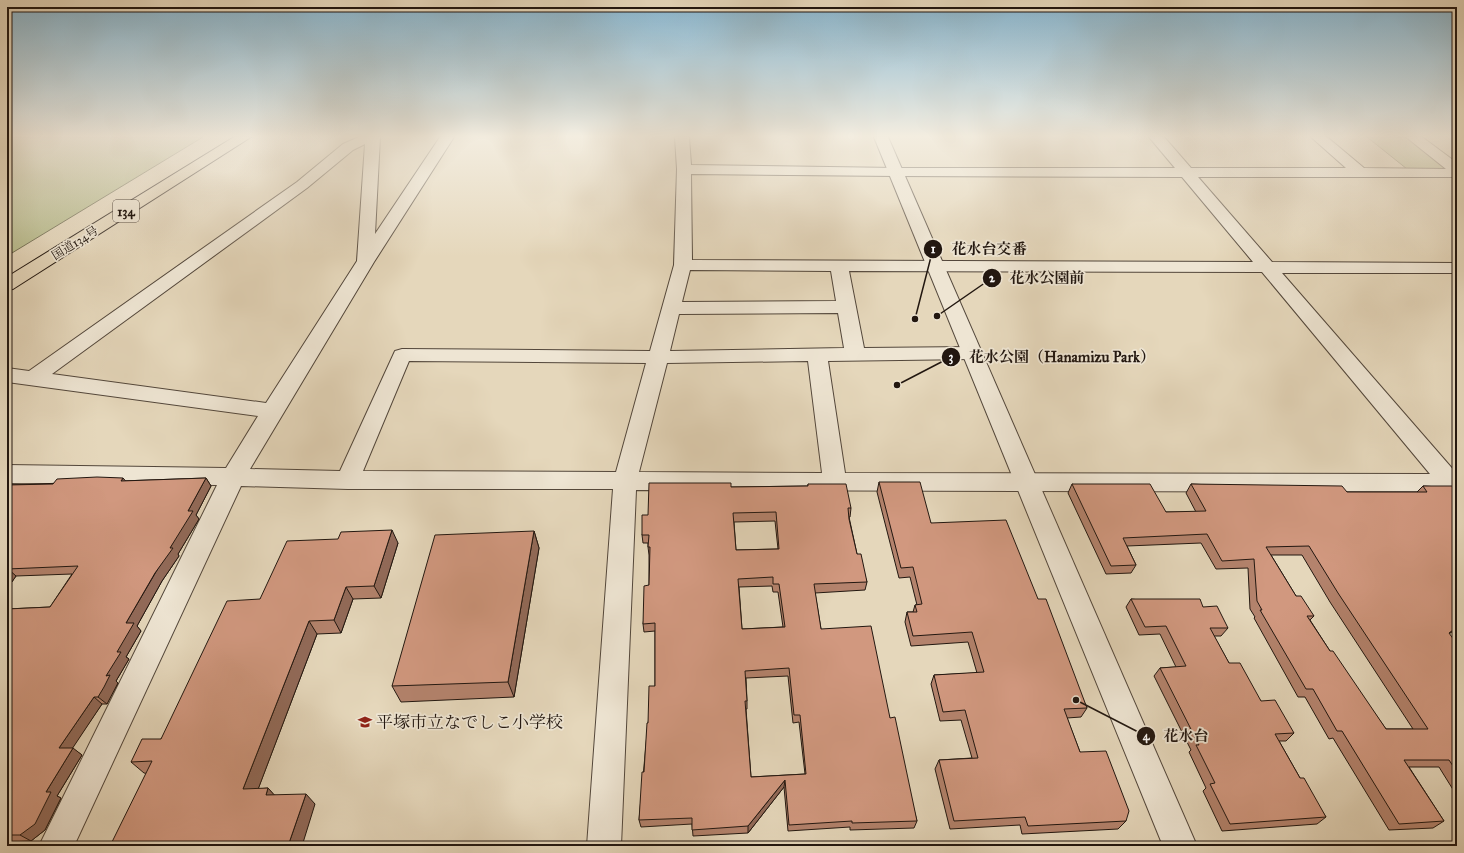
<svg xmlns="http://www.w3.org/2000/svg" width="1464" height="853" viewBox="0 0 1464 853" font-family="'IM FELL Great Primer','Noto Serif JP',serif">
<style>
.green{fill:#b8bd8d;stroke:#6d6a4e}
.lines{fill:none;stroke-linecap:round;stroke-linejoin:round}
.minor-casing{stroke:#53473b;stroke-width:2}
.tertiary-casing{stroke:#53473b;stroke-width:2}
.trunk-casing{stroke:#221710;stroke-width:2}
.minor{fill:#eee5d3;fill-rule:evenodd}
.tertiary{fill:#eee5d3;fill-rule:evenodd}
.trunk{fill:#e5d7bb;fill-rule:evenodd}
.wall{fill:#b4836d;stroke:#221710;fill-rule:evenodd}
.shaded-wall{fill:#926a59;stroke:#221710}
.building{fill:#d1987f;stroke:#221710;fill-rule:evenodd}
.labels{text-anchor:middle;stroke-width:3.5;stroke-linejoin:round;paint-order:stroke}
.far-street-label{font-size:12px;fill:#221710;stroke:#eee5d3}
.shield{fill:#eee5d3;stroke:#5f554a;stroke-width:1}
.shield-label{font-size:13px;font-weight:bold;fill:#221710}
.near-poi-label{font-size:17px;fill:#221710;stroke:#eee5d3;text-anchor:start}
.leader{fill:none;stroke:#221710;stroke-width:1.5}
.callout-dot{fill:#221710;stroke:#eee5d3;stroke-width:1.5}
.mark-label{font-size:12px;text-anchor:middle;font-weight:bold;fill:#fff}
.callout-label{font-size:15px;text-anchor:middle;font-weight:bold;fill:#221710;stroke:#eee5d3;stroke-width:3.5;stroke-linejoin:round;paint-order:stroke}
</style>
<rect width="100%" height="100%" fill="#e5d7bb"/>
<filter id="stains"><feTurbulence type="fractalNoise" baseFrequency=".005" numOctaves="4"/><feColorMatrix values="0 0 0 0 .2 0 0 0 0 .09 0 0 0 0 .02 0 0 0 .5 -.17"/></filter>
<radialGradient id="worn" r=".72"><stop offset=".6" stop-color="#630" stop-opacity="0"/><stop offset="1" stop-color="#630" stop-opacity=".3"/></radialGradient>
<path class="green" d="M7 137H203L7 256Z
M1367 137H1409L1451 169H1407Z"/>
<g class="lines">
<defs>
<path id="minor" d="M359 137H380L375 234 440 137H454L374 262 250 469 340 471 395 351 402 349 650 351 674 265 677 169 675 137H689L691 165 896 168H1175L1149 137H1164L1191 168H1346L1311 137H1327L1364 168 1446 169 1406 137H1422L1457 163V177H1198L1272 262 1457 263V273H1282L1457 474V499L1449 496 1445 492 636 490 621 846H587L613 489H348L241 486 74 846H39L217 485 7 483V465L226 468 258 416 7 382V368L29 371 297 182 343 144ZM365 144 357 261 266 403 52 374 307 188 353 150ZM691 174 896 176 1182 177 1253 262 692 260ZM690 270 831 271 836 301 682 302ZM849 271 1262 272 1430 474 845 473 828 361 972 359 979 357 982 353 979 349 972 347 864 348ZM838 313 844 348 670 351 679 314ZM409 361 646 363 616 472 363 471ZM808 361 822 473 639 472 667 363Z"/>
<path id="tertiary" d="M874 137H888L1197 846H1163Z"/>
<path id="trunk" d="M234 137H251L13 289 7 290V277Z"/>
</defs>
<use href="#minor" class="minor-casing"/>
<use href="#tertiary" class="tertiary-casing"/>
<use href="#trunk" class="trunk-casing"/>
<use href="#minor" class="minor"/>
<use href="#tertiary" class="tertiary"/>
<use href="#trunk" class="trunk"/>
</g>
<path class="wall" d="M206 478 211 486 196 515 199 519 178 554 179 556 162 581 137 626 141 631 126 657 129 659 116 681 118 683 112 694 107 704H102L72 748 82 755 57 796 61 798 45 830 31 841 7 842V609L50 607 72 574 16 576 7 589V485Z
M879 482 931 523 1038 599 1087 708 1081 717 1067 718 1080 752 1126 821 1118 829 1022 834 1020 825 950 829 935 769 939 760 972 758 961 720 940 721 931 684 934 675 977 673 968 642 911 646 905 622 907 612H913L915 605H917L910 577 899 578 877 492Z
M808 484 851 508 850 517H849L857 554 867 582 865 590 815 593 821 629 890 718 917 821 914 828 850 830V827L788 831 784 787 748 833 693 836 692 824 641 827 639 820 648 723 655 686V631L644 632 643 624 649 585V555L648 547V543H643L642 535 648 515 731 487 808 486ZM775 521 778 549 736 550 734 522ZM772 586 773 592H778L783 627 742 629 739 587ZM788 676 793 723 799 722 805 774 751 777 746 709H747V701L746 678Z
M1072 484 1166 512H1196L1186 493 1191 484 1347 492H1417L1423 486 1457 488V628L1449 634 1457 644V796L1439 767H1409L1444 821 1433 828 1389 830 1333 738 1329 739 1305 697H1298L1254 618 1255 617 1250 609 1248 568 1216 569 1201 543 1127 546 1136 565 1131 573 1106 574 1068 493ZM1271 555H1302L1330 602 1413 729H1386L1330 651 1310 620 1314 616 1296 596Z
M534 531 539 548 514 697 401 702 392 686Z
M398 543 381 598 353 599 341 633 317 634 258 789 268 788 274 795 315 804 144 773 131 762 161 739 260 599Z
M1131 599 1203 607 1228 628 1221 636H1214L1229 663 1261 701 1294 733 1286 741H1279L1300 778 1326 817 1317 824 1222 831 1203 791 1206 788 1189 752 1191 750 1154 676 1160 668 1176 667 1160 634 1139 635 1126 607Z"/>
<path class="shaded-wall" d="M123 478 130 486 121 481Z
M206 478 211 486 196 515 199 519 178 554 179 556 162 581 137 626 141 631 126 657 129 659 116 681 118 683 107 704 98 697 106 676 117 652 126 623 170 548 188 511Z
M392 530 398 543 381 598 374 586Z
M534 531 539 548 514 697 508 682Z
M7 568 16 576 7 589Z
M346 587 353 599 341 633 334 620Z
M309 621 317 634 254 800 243 789Z
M1457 627V628L1439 641 1449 633Z
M94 697 102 704 68 755 59 748Z
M73 748 82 755 57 796 61 798 45 830 31 841 20 835 46 792Z
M785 780 784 787 748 833V826Z
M268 788 278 799 266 795Z
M306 794 315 804 302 846H288Z"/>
<path class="building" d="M97 477 123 478 121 481 206 478 188 511H193L170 548H173L155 573 126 623H134L117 652H121L106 676 110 675 104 687 98 697H94L59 748H73L46 792H51L35 824 20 835H7V609L50 607 78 566 7 569V485L53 484 57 479Z
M879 482H920L931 523 1006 520 1038 599H1046L1087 708 1064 709 1080 752 1106 751 1129 811 1126 821 1028 826 1025 817 954 821 939 760 978 758 965 710 943 712 934 675 984 672 972 632 913 636 907 612H917L915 605 922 604 913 567 901 568Z
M649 483H731V487L808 486V484H846L851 508H848L849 519 857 554H861L867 582 814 584 821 629 871 626 890 718 895 717 917 821 852 823V821L789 825 785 780 748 826 692 830V818L639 820 642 772H644L647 723H648L649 686H655V623L643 624 644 586 649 585 650 547H648L649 535H642V515H648ZM776 512 779 549 736 550 733 513ZM773 577V584H779L785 627 742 629 738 579ZM789 668 794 715H800L806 774 751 777 745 701H747L745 671Z
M1072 484H1150L1166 512 1206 511 1191 484 1342 486 1347 492H1427L1423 486H1453L1457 488V627L1449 633 1457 644V772L1449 760H1404L1444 821 1399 824 1342 731H1337L1313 689H1306L1260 610H1262L1257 601 1254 559 1222 561 1207 534 1123 538 1136 565 1111 566ZM1309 546 1338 593 1428 729H1386L1333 651H1330L1307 616H1314L1301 596H1296L1266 547Z
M392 530 374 586 346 587 334 620 309 621 243 789 268 788 266 795 306 794 288 846H110L152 761 131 762 142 739H161L227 601 260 599 287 541 338 539 341 532Z
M534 531 508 682 392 686 435 535Z
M1131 599H1200L1203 607 1217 606 1228 628H1210L1229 663H1240L1261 701 1275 700 1294 733 1275 734 1300 778H1304L1326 817 1230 824 1210 784 1215 783 1196 745H1199L1160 668 1186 666 1166 626 1145 627Z"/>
<linearGradient id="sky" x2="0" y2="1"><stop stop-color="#87b6d0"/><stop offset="0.53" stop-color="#f3ede0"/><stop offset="1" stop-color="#f3ede0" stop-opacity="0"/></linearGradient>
<rect width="1464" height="257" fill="url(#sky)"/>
<defs>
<symbol id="school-bare" viewBox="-9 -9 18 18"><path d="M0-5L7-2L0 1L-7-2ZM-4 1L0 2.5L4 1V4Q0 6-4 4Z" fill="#8f2418" stroke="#eee5d3" stroke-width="2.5" paint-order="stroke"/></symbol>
</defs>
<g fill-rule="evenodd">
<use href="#school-bare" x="355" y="712" width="20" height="20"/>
</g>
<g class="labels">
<g class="far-street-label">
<text transform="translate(75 243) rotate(-32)" y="4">国道134号</text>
</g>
<rect class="shield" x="113" y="200" width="26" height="22" rx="3"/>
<g class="shield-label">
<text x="126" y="216">134</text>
</g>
<g class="near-poi-label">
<text x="376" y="728">平塚市立なでしこ小学校</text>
</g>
</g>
<path class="leader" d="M915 319L933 249M937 316L992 278M897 385L951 357M1076 700L1146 736"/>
<g class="callout-dot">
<circle cx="915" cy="319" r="4"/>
<circle cx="937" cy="316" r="4"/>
<circle cx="897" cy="385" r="4"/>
<circle cx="1076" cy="700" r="4"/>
<circle cx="933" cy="249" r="10"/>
<circle cx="992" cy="278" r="10"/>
<circle cx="951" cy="357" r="10"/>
<circle cx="1146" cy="736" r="10"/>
</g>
<g class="mark-label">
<text x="933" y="253">1</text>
<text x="992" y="282">2</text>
<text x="951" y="361">3</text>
<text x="1146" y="740">4</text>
</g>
<g class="callout-label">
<text x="989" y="254">花水台交番</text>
<text x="1047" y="283">花水公園前</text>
<text x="1062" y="362">花水公園（Hanamizu Park）</text>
<text x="1186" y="741">花水台</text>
</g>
<rect width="1464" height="853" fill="none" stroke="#e5d7bb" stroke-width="24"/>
<rect x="8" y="8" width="1448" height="837" fill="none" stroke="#221710" stroke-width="2"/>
<rect x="12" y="12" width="1440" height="829" fill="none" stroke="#221710"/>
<rect width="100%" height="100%" filter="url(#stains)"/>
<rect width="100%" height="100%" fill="url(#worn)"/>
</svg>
